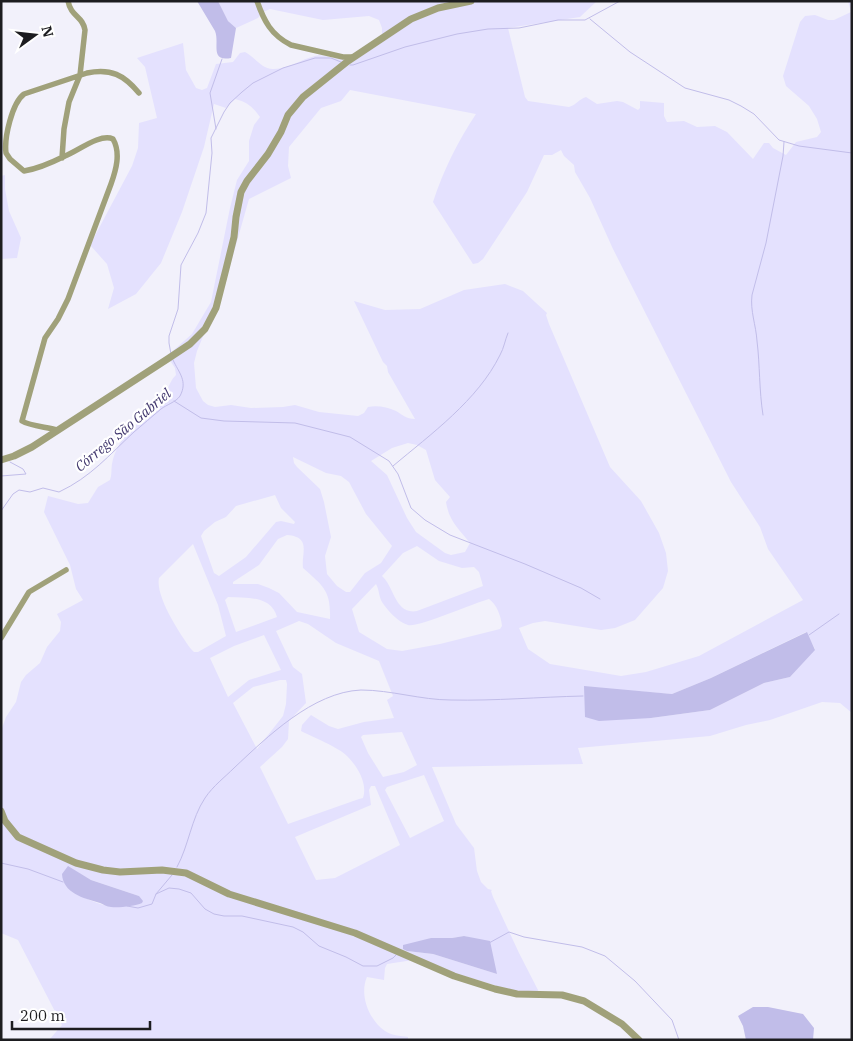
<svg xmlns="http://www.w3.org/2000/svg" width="853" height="1041" viewBox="0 0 853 1041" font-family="'IBM Plex Serif',serif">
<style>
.green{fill:#e4e1fe;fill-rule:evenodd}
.water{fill:#c1bde9}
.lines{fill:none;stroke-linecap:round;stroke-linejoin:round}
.stream{stroke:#c1bde9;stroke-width:1}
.minor{stroke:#a0a17a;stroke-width:5.5}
.tertiary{stroke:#a0a17a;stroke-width:7}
.labels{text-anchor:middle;stroke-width:4.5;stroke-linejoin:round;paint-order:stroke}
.water-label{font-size:14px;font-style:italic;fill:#3f356c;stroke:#fff}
</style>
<rect width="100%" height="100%" fill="#f2f1fb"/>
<path class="green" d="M218 1H597L580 17 508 28 525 97 528 101 569 107C576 105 579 99 586 97L597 104 617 101 623 102 638 110 640 108V101L664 103V116L667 122 684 121 697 127 715 126 727 132 753 159 764 143H769L773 148 786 155 796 142 817 137 821 132 817 119 809 106 786 86 783 76 800 22 805 16 815 15 828 20H834L851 12 848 1H852V713L840 703 822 702 770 720 746 725 710 736 578 748 583 764 432 767 456 824 474 848 477 871 481 882 488 889 492 890 491 891 493 897 519 953 539 992 523 994 413 960 387 964 385 968 384 980 367 977C359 995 369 1020 385 1031 390 1035 401 1036 408 1037V1040H49L62 1025 18 940 1 933V731L6 717 16 702 21 682 26 675 40 663 47 647 60 631 61 622 57 614 83 600 76 589 70 565 44 512 48 496 78 504 88 503 98 487 110 480C112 475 111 470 112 464 114 451 123 436 133 427 141 420 151 418 158 409 167 398 167 383 176 375L175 368 167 356 192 334 211 302 230 208 237 180 249 161V141L254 125 260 117C253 107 247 102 235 99L226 108 214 104 204 147 182 212 161 263 136 294 108 309 114 288 107 264 90 245 132 166 138 148 139 123 157 118 145 67 137 58 183 43 186 70 196 88 202 90 207 88 216 64 233 62 240 53 245 52C255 57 262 70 274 69 288 69 302 59 315 56 321 54 328 57 334 58 353 60 368 45 382 34V28L379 20 369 16 323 20 270 9 263 12 258 18 236 28 228 21ZM350 90 476 114C458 141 443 171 433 202L473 264 478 263 483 259 527 192 544 155H552L561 150 564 156 574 165 575 172 590 198 613 249 731 482 760 527 768 549 803 600 699 656 646 672 621 676 550 664 528 649 519 628 533 623 545 621 601 630 615 628 635 620 663 588 668 571 666 553 659 533 641 501 610 467 549 324 546 315 547 313 523 291 505 284 464 290 420 309 385 310 354 301 383 362 387 366 388 372 415 419C406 419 403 415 396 411 387 407 377 405 368 407L364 413 358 416 319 412 295 405 283 407 251 408 231 405 215 407 208 405 203 401 196 388 194 363 197 351 211 317 217 312 249 199 291 178 288 166 289 147 321 108 341 101ZM408 443 417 445 426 450 435 480 450 497 446 502C449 521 458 528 470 543L465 552 451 555 445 553 416 532 407 518 387 475 371 461 392 448ZM293 457 326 473 341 476 349 482 366 514 392 546 381 563 365 573 350 592H346L337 586 327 574 325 556 331 537 324 502 320 489 297 467 294 463ZM275 495 281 508 295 522 294 524 281 521 276 522 246 557 219 576 214 573 201 536 204 531 215 522 226 517 236 506ZM287 535C312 537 301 553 303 568 323 586 331 590 330 619L297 612 279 593 269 588 258 584H233V582L259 565 278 539ZM193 544 218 605 226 636 198 652H194L191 649C180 634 155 596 159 578ZM417 546 439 561 462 568 474 567 479 572 483 586 417 611C395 615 394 586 382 576L403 553ZM376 584C379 589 379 597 382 602 388 611 398 622 408 625 417 628 474 603 489 599 497 605 501 616 502 626L500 629 440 644 402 651 387 649 359 632 352 609ZM228 597C246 598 271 595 277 617L236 632 225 600ZM299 621 308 624 336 643 379 661 393 696 387 700 394 718 364 722 338 729 329 726 311 715 302 725 301 731C313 737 338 747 347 756 357 766 368 783 363 798L359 799 288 824 260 767 282 747 288 739 289 721 306 703 302 674 293 667 276 631ZM806 632 815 649 790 677 764 683 710 710 651 718 633 691 672 694 711 678ZM264 635 281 670 249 680 228 697 210 658 234 646ZM280 680H286L287 684 286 704 283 716 257 749 233 703 253 687ZM402 732 417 765 404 772 383 777 368 753 361 737 363 735ZM424 775 444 821 410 838 385 790 387 787ZM371 786H375L400 845 335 878 316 880 295 837 371 805 369 790ZM75 871 91 880 139 896C134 899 127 904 121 906 108 910 81 897 69 889ZM464 936 475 939 497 974 433 954 407 951 431 938H452Z
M5 175V189L9 211 21 238 17 258 1 259V176Z"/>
<path class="water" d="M197 1H218L228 21 236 28 231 58C209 62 220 43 215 31Z
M807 632 815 650 790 677 764 683 710 710 651 718 599 721 585 717 584 686 672 694 711 678Z
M68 866 91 880 139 896 143 901 142 903C135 906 119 908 111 907 107 907 103 904 100 903 83 898 63 893 62 874Z
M464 936 490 941 497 974 433 954 407 951 403 949V945L431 938H452Z
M753 1007H768L803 1014 814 1028 813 1040H746L743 1026 738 1016Z"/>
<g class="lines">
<path class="stream" d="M590 19 630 52 685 88 729 100 741 106 754 114 779 140 799 146 852 153
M350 65H353L405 47 457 34 488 29 519 28 558 20H585L620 1
M216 129 210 93 222 59
M171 354 169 343V336L178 309 181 265 198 233 206 213 212 153 211 138 224 112 230 103 242 92 253 83 283 68 315 58H331L341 62
M174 401 201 418 224 421 295 423 350 437 389 461 398 474 411 508 425 520 450 535 525 564 581 588 600 599
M763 415C759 390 760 365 757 341 756 325 750 311 752 295L766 243 783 156 784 142
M393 466C431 434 478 400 500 355 504 348 505 340 508 333
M1 476 26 474 23 469 10 462
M1 511 13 494 19 490 30 492 43 488 59 492C91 477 109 455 134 432 143 424 152 417 161 409 166 405 176 402 180 396 188 381 179 373 173 360
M809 635 839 614
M1 863 28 869 63 882
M177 867C189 845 191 819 205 798 213 786 225 777 234 768 267 737 313 692 361 690 391 690 421 700 451 700 495 701 539 697 583 696
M156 894 169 888 179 889 191 893 205 909 214 914 224 916H242L293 927 303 932 319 946 346 957 363 966H377L393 958 396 955
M127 906 138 908 152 904 156 894 172 875
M489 943 509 932 524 937 582 947 605 956 635 981 672 1020 679 1040"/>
<path class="minor" d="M257 1C264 21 271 35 291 45L343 57H354
M62 158 64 129 69 102 80 75 85 30C83 16 71 17 68 1
M57 430C47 427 30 426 22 421L45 338 58 319 68 299 111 184C116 170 121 153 113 139 100 133 78 151 65 156 53 162 37 169 24 171L10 159 6 153C4 138 12 103 24 94L87 73C111 68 124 75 139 93
M1 638 29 592 66 570"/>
<path class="tertiary" d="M1 460 14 456 32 447 169 358 190 344 205 329 216 308 226 269 234 237 236 217 241 192 247 181 268 154 281 132 288 115 303 97 348 61 411 19 438 8 471 1
M1 811 5 821 18 837 76 863 103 870 120 872 162 870 186 873 229 894 355 933 454 976 495 989 517 994 562 995 584 1001 622 1024 639 1040"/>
</g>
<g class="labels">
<g class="water-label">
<text transform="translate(123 430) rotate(-40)" y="5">Córrego São Gabriel</text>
</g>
</g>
<rect width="853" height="1041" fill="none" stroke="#1d1d20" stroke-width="5"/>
<g transform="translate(35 35) rotate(75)" stroke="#ffffff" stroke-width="4" paint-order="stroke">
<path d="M0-4L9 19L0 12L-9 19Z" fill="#1d1d20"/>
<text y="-8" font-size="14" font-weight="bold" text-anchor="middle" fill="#1d1d20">N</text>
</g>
<path d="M12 1021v8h138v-8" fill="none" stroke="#1d1d20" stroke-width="2.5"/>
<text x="20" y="1021" font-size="15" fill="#1d1d20" stroke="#ffffff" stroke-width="4" paint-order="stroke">200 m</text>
</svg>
